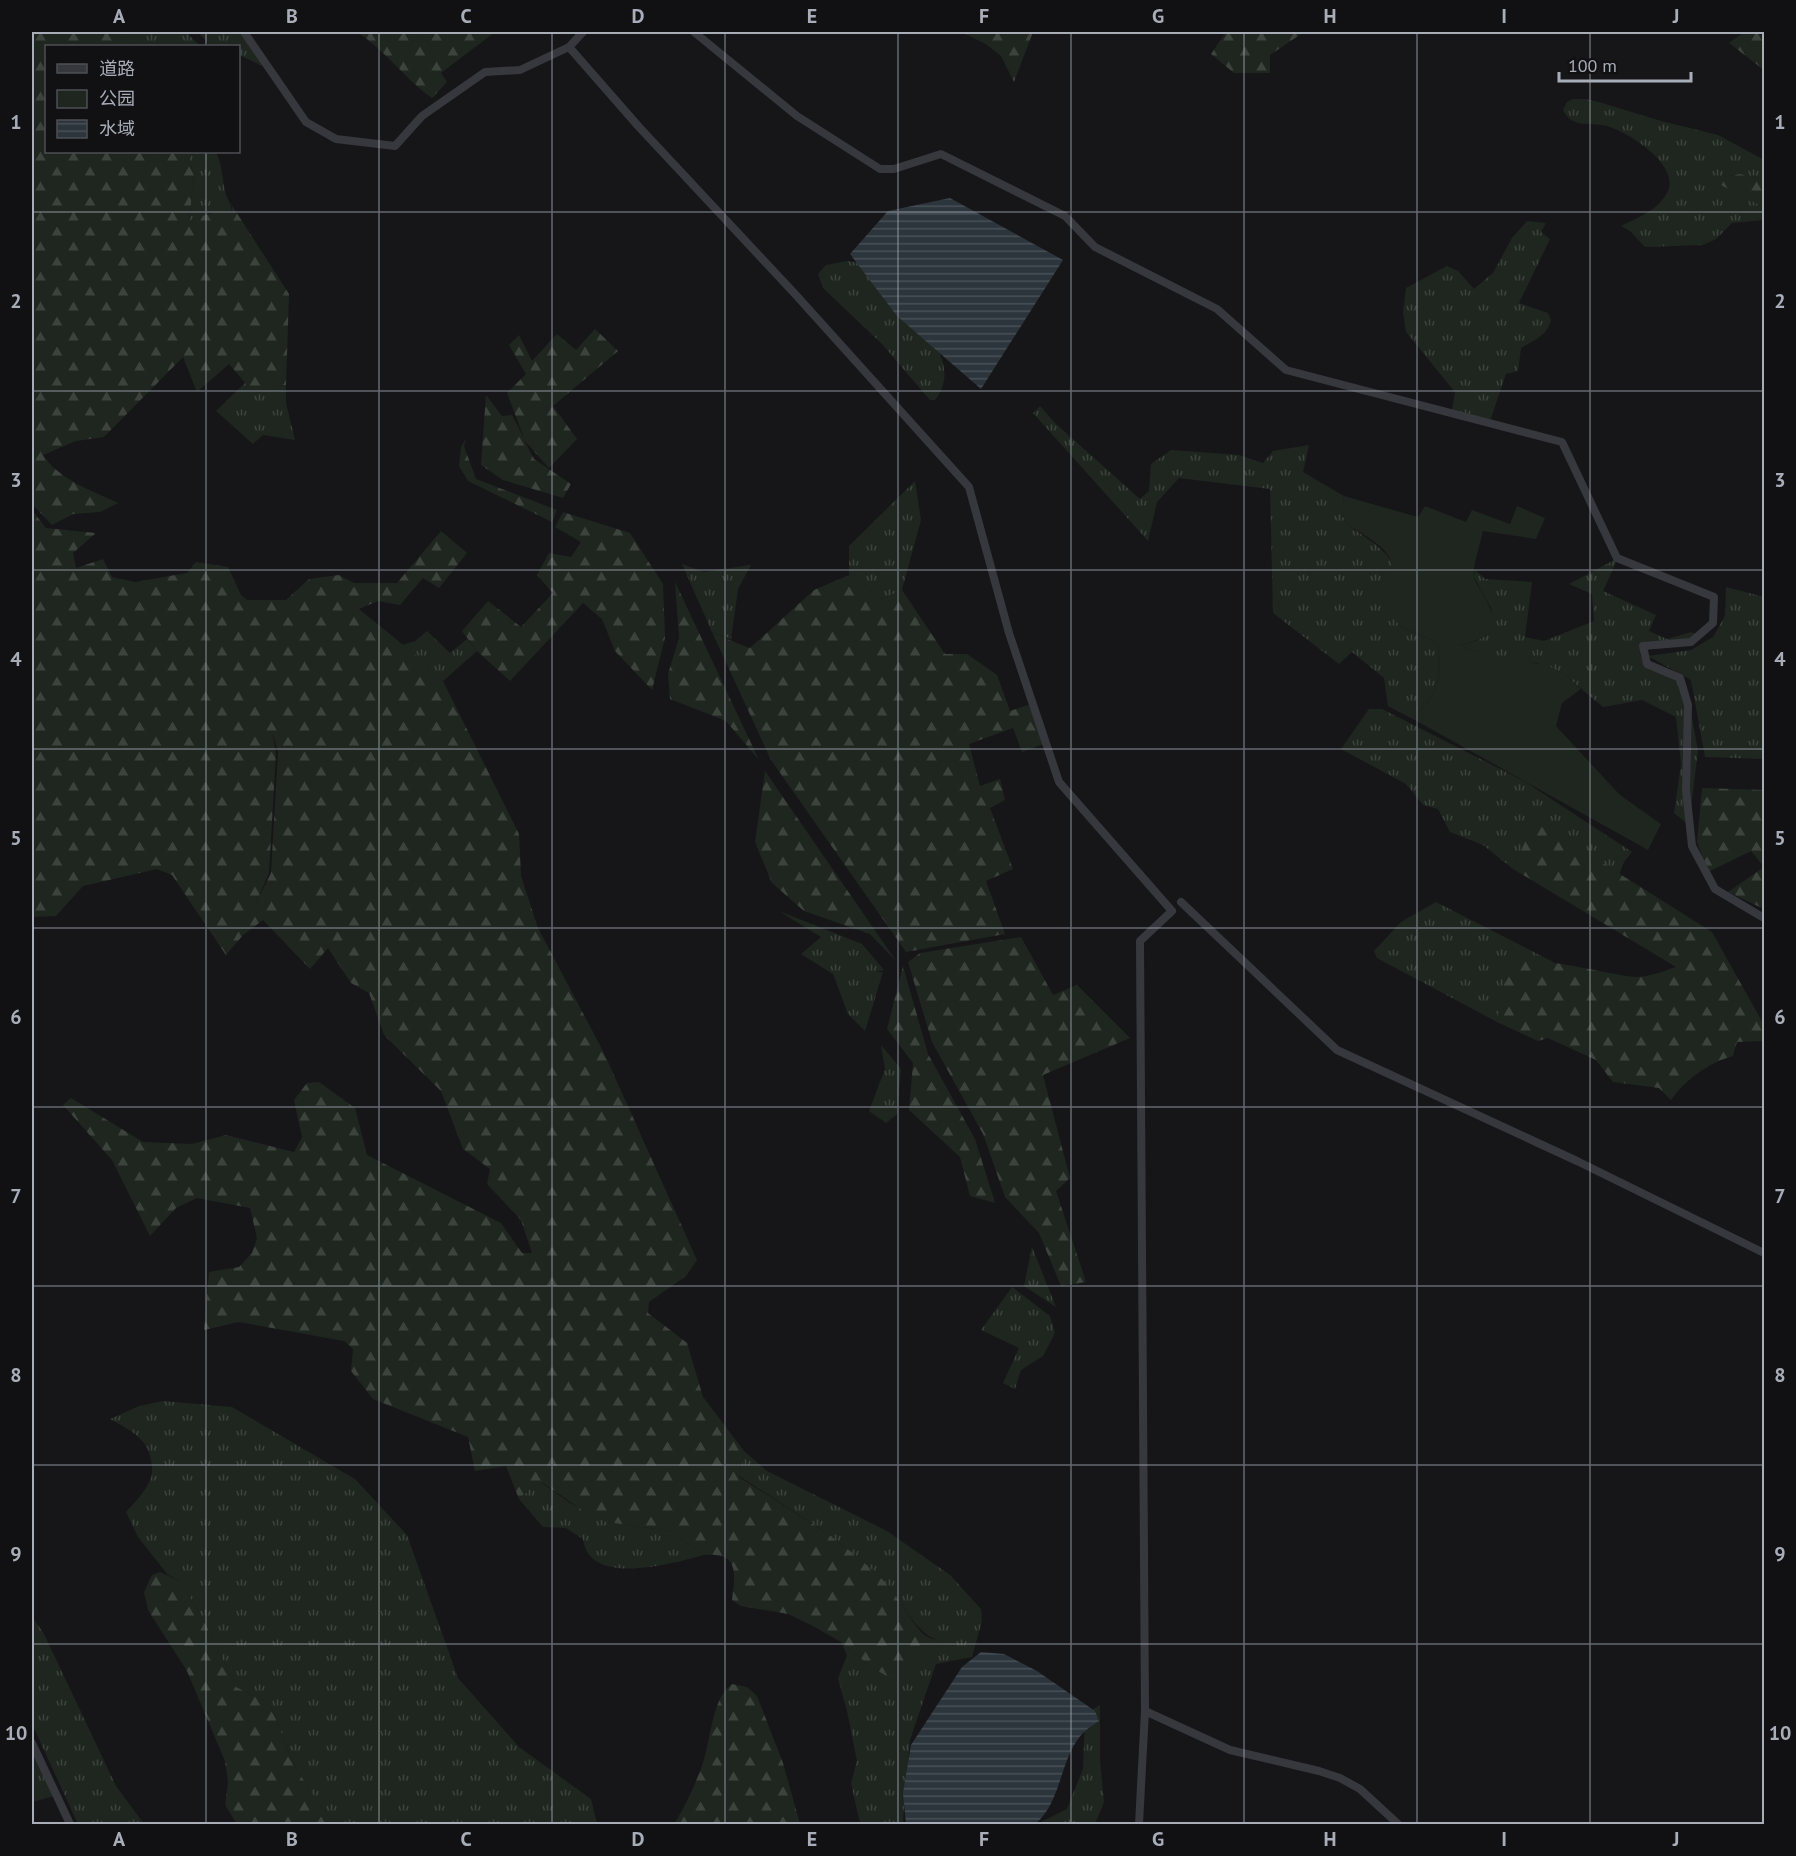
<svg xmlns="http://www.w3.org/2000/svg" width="1796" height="1856" viewBox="0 0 1796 1856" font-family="'PT Sans','Noto Sans SC',sans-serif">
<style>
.grass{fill:url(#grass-tufts)}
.forest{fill:url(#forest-firs);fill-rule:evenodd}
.green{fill:#1e261f}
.water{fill:url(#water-rules)}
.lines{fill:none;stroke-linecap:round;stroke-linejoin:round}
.minor{stroke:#37383d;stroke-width:8}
.grid{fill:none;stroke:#a8adb8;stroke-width:1.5;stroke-opacity:0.55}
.neatline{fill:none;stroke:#a8adb8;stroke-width:2}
.grid-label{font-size:20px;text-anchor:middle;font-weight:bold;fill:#a8adb8}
</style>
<defs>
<pattern id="grass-tufts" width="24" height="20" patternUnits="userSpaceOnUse" patternTransform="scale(1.5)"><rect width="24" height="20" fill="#1e261f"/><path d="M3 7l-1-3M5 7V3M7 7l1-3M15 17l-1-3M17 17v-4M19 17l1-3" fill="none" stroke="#3c433d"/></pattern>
<pattern id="forest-firs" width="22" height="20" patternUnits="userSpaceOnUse" patternTransform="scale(1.5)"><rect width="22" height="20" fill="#1e261f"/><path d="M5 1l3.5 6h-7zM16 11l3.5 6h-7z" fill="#3c433d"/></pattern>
<pattern id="water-rules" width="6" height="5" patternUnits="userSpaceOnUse" patternTransform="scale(1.5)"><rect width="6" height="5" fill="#2c353c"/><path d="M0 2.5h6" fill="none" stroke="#485056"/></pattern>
</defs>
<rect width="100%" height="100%" fill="#161618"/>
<path class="grass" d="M121 32H186L200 46H132Z
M198 32H241L265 67 239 55 238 46H210Z
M1573 99H1585L1599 102 1661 121 1718 135 1764 160V180L1740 174 1710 179 1764 207V220L1732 223 1716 239 1703 245 1645 247 1630 231 1621 226C1637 218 1656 211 1666 195 1684 167 1630 133 1607 126 1590 121 1573 130 1563 110L1567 102Z
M187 152H216C222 164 222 178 225 191 227 200 233 205 231 215L209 213 189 222 194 176Z
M1527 221 1546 223 1541 232 1550 239 1519 303 1548 313 1551 320C1547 336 1534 340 1521 348L1518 371 1506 374 1490 421 1452 410 1455 392 1406 332 1403 312 1406 288 1447 266 1458 271 1474 289 1493 273 1512 238Z
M847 261 874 265C886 280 897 295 909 310 930 335 960 368 935 400H930L882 344 823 288 818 274 826 265Z
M245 383 255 390 286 385V403L295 440 263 435 253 444 216 411Z
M1040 406 1056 424 1140 499 1149 491 1151 464 1171 450 1239 455 1263 463 1273 451 1309 445 1303 472 1344 496 1343 516 1347 524 1375 544 1387 555 1393 565 1391 580 1400 626 1438 643C1440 682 1440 690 1413 719L1388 706 1384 678 1352 652 1339 664 1273 613 1270 489 1179 478 1157 502 1148 541 1033 413Z
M915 481 921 520 902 590 882 599 849 575V546Z
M1618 558 1603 591 1656 615 1649 631 1667 639 1691 632 1703 637 1647 646 1640 654 1645 667 1686 685 1698 751 1689 825 1674 813 1681 764 1676 717 1642 700 1603 707 1566 676 1537 663 1516 661 1474 651 1459 645C1475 642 1484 640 1493 626L1491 608 1474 577 1475 570 1485 579 1532 582 1525 637 1544 641 1594 621 1592 594 1569 584Z
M682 564 704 572 751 565 738 589 731 639 712 632Z
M1726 587 1764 597V759L1705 757 1691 680 1648 656 1691 650 1713 637 1725 616Z
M427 631 450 653 467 639 477 651 443 681 402 645 415 641Z
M1369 709H1382L1524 781 1632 852 1624 862 1619 875 1534 821 1513 869 1483 845 1450 832 1438 809 1423 805 1406 784 1341 749Z
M1436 902 1557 964 1522 962 1507 975 1497 1022 1377 958 1374 951 1401 922Z
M779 911 862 944 884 970 876 972H883L865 1031 848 1014 833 974 801 954 821 937Z
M881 1045 901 1069 897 1114 886 1123 869 1111 885 1069Z
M1032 1247 1056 1307 1024 1286Z
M1012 1287 1050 1316 1055 1333 1043 1356 1021 1370 1015 1389 1003 1383 1019 1348 981 1330Z
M163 1401 232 1407 355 1479 407 1535 458 1678 519 1747 591 1799 597 1824H334L310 1791 294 1764 271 1707 263 1700 236 1687 205 1623 181 1582 168 1575 138 1537 126 1512C135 1502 146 1491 151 1478 153 1472 152 1466 151 1460 148 1438 128 1429 110 1419L139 1406Z
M744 1451 767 1471 887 1531 950 1575 981 1609 982 1621 972 1657 936 1664 910 1740 903 1821 905 1824H862L859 1819 851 1783 857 1761 847 1711 838 1679 847 1655 841 1642 871 1667 910 1669 942 1639C921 1644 898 1595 884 1581 841 1539 789 1508 739 1476Z
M542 1483 570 1503 607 1522 670 1531 704 1555C674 1563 589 1588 583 1539L566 1528 543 1527 519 1499 531 1488Z
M32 1617 43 1632 116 1786 144 1824H78L32 1724Z
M1100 1705V1761L1104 1802 1095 1824H1037L1067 1809 1083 1769 1085 1714Z
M32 1748 54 1796 32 1802Z"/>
<path class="forest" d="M32 32H121L132 46H46V152H187L194 176 189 221C206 215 213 210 231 214L232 207 229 201 289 294 286 385 255 391 245 383 229 364 197 392 183 357 104 437 76 441 43 455C59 480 93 491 118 503L100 512 73 514 52 525 32 504Z
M357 32H495L441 73 447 82 432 98C405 79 385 50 357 32Z
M961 32H1033L1014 82 1001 56 986 44Z
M1226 32H1304L1270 55V73H1234L1211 54Z
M1744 32H1757L1764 38V70L1729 43Z
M1740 174 1764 180V207L1709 179Z
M595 329 618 351 553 406 577 439 549 468 524 440 534 459 571 484 563 498 503 480 481 465 486 395 502 416 512 415 524 438 507 393 526 374 509 345 519 335 532 361 557 334 576 350Z
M466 438 464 446 476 479 557 510 552 522 468 481 459 466 461 447Z
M32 510 46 528 96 533 73 553 76 568 103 559 112 577 135 582 187 573 196 562 228 567 241 595 247 600H286L309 579 339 575 354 583H397L441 531 467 553 439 588 423 578 400 605 378 601 359 609 418 657 443 681 519 834 521 876 538 928 604 1053 697 1260 686 1276 649 1302 648 1313 687 1343 703 1397 744 1451 739 1477C789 1509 842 1539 884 1581 899 1596 912 1626 926 1636 932 1640 937 1640 943 1638L910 1669 893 1676 885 1675 871 1667 841 1642 813 1626 788 1614 741 1606 732 1600C735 1574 740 1552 704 1555L670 1531 607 1522 592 1517 543 1483 531 1488 519 1499 506 1466 475 1471 468 1437 373 1399 351 1371 353 1349 344 1341 239 1322 204 1330 209 1272 239 1267 252 1253 257 1238 250 1208 197 1198 176 1208 150 1236 112 1160 63 1105 71 1098 143 1142 192 1144 226 1135 294 1152 302 1137 294 1100 307 1083 319 1082 355 1108 367 1155 501 1223 522 1253H532L521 1220 487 1184 490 1169 463 1149 441 1091 384 1035 369 993 351 983 328 948 310 969 263 920 243 935 226 955 172 875 157 869 83 886 56 916 32 917ZM272 732 278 752 271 873 256 903 269 873 276 753Z
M563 512 630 533 663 584 665 638 652 690 615 651 602 619 583 603 510 681 477 651 462 631 488 601 521 627 553 593 537 575 549 553 571 557 581 542 555 527Z
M849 575 882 599 902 590 945 654H967L997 675 1010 711 1034 703 1049 742 1022 752 1013 728 969 744 980 786 1000 779 1005 800 990 808 1013 869 986 881 1005 934 906 952 771 760 712 632C725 637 737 644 750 648L814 590Z
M675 582 759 760 726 721 670 699 668 674 679 638Z
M765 771 896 961 870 934 804 911 772 883 755 842Z
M1702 788 1764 790V909L1728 892 1764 867 1751 851 1708 872 1697 842Z
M1534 820 1712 932 1764 1025V1041L1737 1042 1733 1056C1708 1063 1686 1079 1671 1100L1659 1088 1613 1082 1596 1060 1548 1038 1538 1041 1497 1022C1500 1007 1503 974 1514 965 1530 952 1613 976 1636 977 1648 977 1665 971 1676 967L1513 869Z
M1021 937 1053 995 1077 985 1130 1038 1043 1075 1070 1178 1056 1191 1086 1282 1061 1286 1039 1233 1005 1197 983 1134 932 1042 908 962 920 953Z
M903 966 928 1054 975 1139 995 1203 970 1196 960 1157 909 1110 913 1063 887 1029Z
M160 1572 181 1582 205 1623 236 1687 263 1700 271 1707 294 1764 310 1791 334 1824H237L225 1805 228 1782 225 1761 187 1671 148 1610 144 1592 152 1575Z
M732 1684 747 1687 757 1696 783 1763 800 1824H674C686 1806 694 1786 702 1766 711 1742 711 1699 732 1684Z"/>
<path class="green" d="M1344 496 1418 517 1425 506 1466 522 1472 510 1510 524 1517 506 1545 518 1536 539 1483 531C1481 542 1472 568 1474 577 1475 583 1481 589 1483 594 1502 629 1496 636 1460 645L1474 651 1549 666 1566 676 1581 689 1562 703 1556 726 1620 795 1661 824 1648 850 1413 719C1440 690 1440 682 1438 643L1400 626 1382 603C1398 563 1397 555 1358 531 1352 527 1344 524 1343 515 1342 509 1344 502 1344 496Z"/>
<path class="water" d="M950 198 1063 260 981 389 897 316 850 254 888 211Z
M981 1652 1004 1654 1037 1671 1095 1711 1099 1721C1094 1724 1088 1728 1084 1732 1060 1755 1062 1803 1035 1824H906L903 1793 911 1745 962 1667Z"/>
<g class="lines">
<path class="minor" d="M244 32 306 122 336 139 395 146 422 116 485 72 520 70 569 47 583 32
M694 32 797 116 880 169H894L941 154 1065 216 1095 247 1217 309 1286 370 1562 442 1617 558 1714 597 1713 623 1691 642 1643 646 1647 664 1680 678 1688 705 1686 790 1692 846 1715 889 1764 918
M569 47 639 127 795 294 969 487 1009 633 1059 782 1172 911 1140 941 1145 1711 1139 1824
M1181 902 1337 1050 1577 1161 1764 1253
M1145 1711 1230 1750 1319 1771 1340 1778 1360 1789 1398 1824
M32 1743 70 1824"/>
</g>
<path class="grid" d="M206 32V46M379 32V1824M552 32V1824M725 32V1824M898 32V1824M1071 32V1824M1244 32V1824M1417 32V1824M1590 32V1824M206 152V1824M32 212H1764M32 391H1764M32 570H1764M32 749H1764M32 928H1764M32 1107H1764M32 1286H1764M32 1465H1764M32 1644H1764"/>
<rect width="1796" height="1856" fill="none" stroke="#111113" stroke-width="66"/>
<rect x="45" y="45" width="195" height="108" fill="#111113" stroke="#4d4f55" stroke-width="1.5"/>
<rect x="57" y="64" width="30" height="9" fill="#37383d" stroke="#4d4f55" stroke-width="1.5"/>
<text x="99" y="75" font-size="18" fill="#a8adb8">道路</text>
<rect x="57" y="90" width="30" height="18" fill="#1e261f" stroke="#4d4f55" stroke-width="1.5"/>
<text x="99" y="105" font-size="18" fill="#a8adb8">公园</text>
<rect x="57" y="120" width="30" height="18" fill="url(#water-rules)" stroke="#4d4f55" stroke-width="1.5"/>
<text x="99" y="135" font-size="18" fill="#a8adb8">水域</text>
<path d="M1559 72v9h132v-9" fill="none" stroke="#a8adb8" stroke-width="3"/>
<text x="1568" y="72" font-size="18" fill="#a8adb8" stroke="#111113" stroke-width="4.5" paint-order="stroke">100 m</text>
<rect x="33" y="33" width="1730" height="1790" class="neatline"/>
<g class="grid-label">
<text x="119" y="23">A</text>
<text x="292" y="23">B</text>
<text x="466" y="23">C</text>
<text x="638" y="23">D</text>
<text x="812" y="23">E</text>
<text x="984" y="23">F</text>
<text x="1158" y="23">G</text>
<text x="1330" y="23">H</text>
<text x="1504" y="23">I</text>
<text x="1676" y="23">J</text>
<text x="16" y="129">1</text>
<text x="1780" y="129">1</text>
<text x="16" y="308">2</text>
<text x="1780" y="308">2</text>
<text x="16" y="487">3</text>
<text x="1780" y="487">3</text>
<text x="16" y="666">4</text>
<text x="1780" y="666">4</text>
<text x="16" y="845">5</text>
<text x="1780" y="845">5</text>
<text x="16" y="1024">6</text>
<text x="1780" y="1024">6</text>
<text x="16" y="1203">7</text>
<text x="1780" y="1203">7</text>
<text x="16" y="1382">8</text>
<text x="1780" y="1382">8</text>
<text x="16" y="1561">9</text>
<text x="1780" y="1561">9</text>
<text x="16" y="1740">10</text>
<text x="1780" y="1740">10</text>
<text x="119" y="1846">A</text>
<text x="292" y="1846">B</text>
<text x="466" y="1846">C</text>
<text x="638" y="1846">D</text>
<text x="812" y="1846">E</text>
<text x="984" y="1846">F</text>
<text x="1158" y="1846">G</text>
<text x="1330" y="1846">H</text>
<text x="1504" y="1846">I</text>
<text x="1676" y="1846">J</text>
</g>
</svg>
